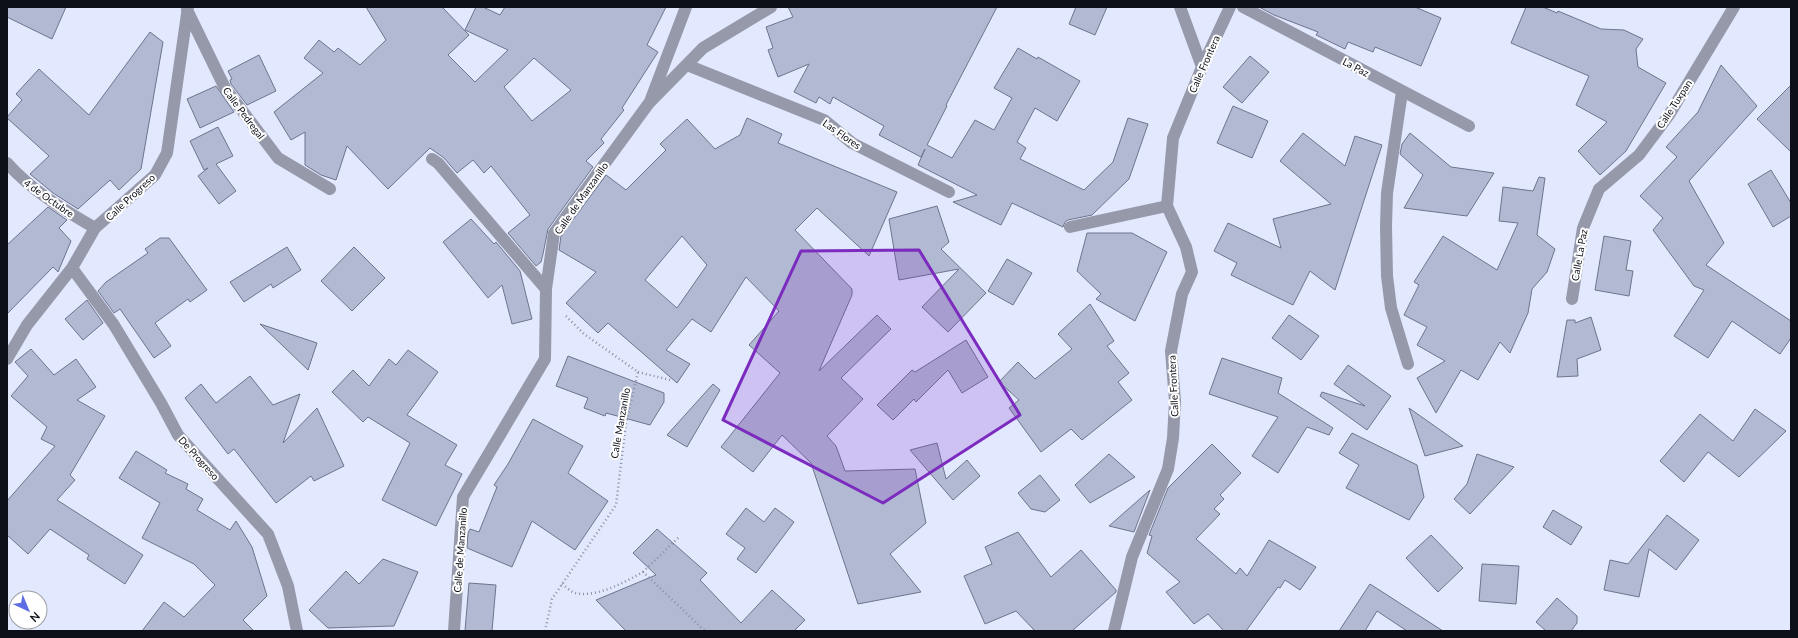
<svg xmlns="http://www.w3.org/2000/svg" width="1798" height="638" viewBox="0 0 1798 638" font-family="Lato,sans-serif">
<style>
.building{fill:#b2b9d3;stroke:#6e748c;fill-rule:evenodd}
.lines{fill:none;stroke-linecap:round;stroke-linejoin:round}
.path{stroke:#8b90a0;stroke-width:2.5;stroke-dasharray:1 3;stroke-linecap:butt}
.minor{stroke:#9599aa;stroke-width:12}
.marked{fill:#7b2cbf;fill-opacity:0.2;stroke:#7b2cbf;stroke-width:3;stroke-linejoin:round}
.labels{text-anchor:middle;stroke-width:4;stroke-linejoin:round;paint-order:stroke}
.street-label{font-size:10px;fill:#0d0f18;stroke:#fff}
</style>
<rect width="100%" height="100%" fill="#e2e8fe"/>
<path class="building" d="M7 7H66L52 39 7 17Z
M366 7H442L469 35 448 55 475 82 508 50 465 30 476 7H483L500 15 505 7H666L647 45 658 52 622 108 624 110 601 139 604 143 586 161 593 167 548 229 543 254 541 262 536 266 508 233 530 215 491 166 484 173 473 160 457 173 444 158 430 148 388 189 347 146 336 180 321 175 305 165V132L291 140 274 112 323 73 304 58 319 40 334 52 338 48 360 65 386 40ZM534 58 571 90 532 121 504 87Z
M788 7H997L946 105 947 106 927 145 952 158 975 120 994 130 1012 98 994 88 1018 48 1037 59 1038 57 1080 81 1057 121 1035 108 1017 142 1026 148 1020 159 1084 190 1113 162 1128 118 1148 124 1129 179 1092 215 1068 220 1065 222 1063 227 1012 203 1001 225 953 202 977 195 918 165 925 149 921 157 879 135 884 126 833 97 830 104 819 97 816 103 794 92 809 64 778 77 768 50 773 48 766 27 793 17Z
M1076 7H1107L1095 35 1069 24Z
M1259 7H1415L1441 18 1421 66 1375 47 1373 52 1348 42 1345 49 1316 35 1318 32 1274 15Z
M1526 7H1543L1557 13 1558 11 1601 29 1624 30 1643 39 1636 49 1638 67 1666 83 1626 151 1600 175 1578 151 1607 122 1576 105 1589 76 1511 43Z
M150 32 163 42 141 169 119 190 110 180 78 209 53 193 30 174 49 156 7 118V117L22 100 16 94 39 69 89 115Z
M259 55 276 91 247 105 231 84 230 80 232 79 228 71Z
M1250 56 1269 72 1242 103 1223 87Z
M1721 65 1757 106 1689 181 1724 243 1706 265 1791 321V338L1780 354 1732 321 1708 358 1674 336 1704 290 1694 286 1653 230 1663 218 1640 196 1677 157 1666 147 1698 112Z
M1791 85V152L1757 119Z
M216 86 234 112 200 128 187 99Z
M1233 106 1268 121 1252 158 1217 143Z
M747 118 782 134 778 143 897 192 869 256 817 208 795 230 852 289V295L819 371 877 315 891 329 841 378 863 399 827 436 836 446 845 471 915 469 926 523 890 554 921 592 858 604 811 463 782 435 753 472 721 447 780 373 749 345 779 311 746 277 711 332 692 319 666 350 690 364 677 383 608 323 598 333 566 303 596 272 559 250 561 236 606 175 626 190 666 150 660 144 687 119 715 149 740 135ZM682 236 707 265 677 308 645 280Z
M218 127 233 156 216 164 236 191 219 204 198 176 208 168 204 170 190 141Z
M1303 133 1345 166 1355 136 1382 145 1335 290 1310 271 1293 305 1231 275 1237 263 1214 251 1228 223 1281 248 1273 219 1331 204 1280 161Z
M1410 133 1451 167 1494 173 1467 216 1404 208 1423 175 1400 154 1402 144Z
M1771 170 1791 203V216L1773 227 1748 184Z
M1539 177 1545 178 1537 235 1555 249 1547 272 1532 289 1528 313 1510 353 1500 342 1478 380 1461 370 1436 413 1417 378 1445 361 1417 345 1427 327 1404 315 1419 285 1414 282 1443 236 1497 270 1518 223 1499 221 1503 187 1533 191Z
M937 206 949 242 941 249 986 293 948 332 922 307 959 269 899 280 889 219Z
M48 207 67 220 59 228 71 241 58 272 53 267 7 314V245Z
M471 219 494 244 496 242 520 271 532 319 512 324 502 285 488 298 443 242Z
M1087 233H1132L1167 252 1135 321 1096 299 1101 294 1077 271Z
M1604 236 1631 241 1626 270 1633 271 1629 296 1595 290Z
M160 238H169L207 290 190 302 188 299 155 323 171 346 154 358 120 309 114 313 98 291 106 282 148 253 145 249Z
M287 247 301 270 273 288 271 284 244 302 230 282Z
M354 247 385 278 352 311 321 281Z
M1007 259 1032 273 1013 305 988 291Z
M87 300 103 323 83 340 65 319Z
M1090 304 1114 341 1107 346 1129 373 1118 382 1132 400 1082 440 1071 429 1041 452 1009 408 1019 400 999 382 1018 362 1035 379 1072 349 1058 334Z
M1289 315 1319 336 1301 360 1272 338Z
M1591 317 1601 350 1577 359 1578 376 1557 377 1567 320H1575V323Z
M260 324 317 343 308 370Z
M966 340 988 377 962 393 948 370 916 402 914 399 893 420 877 405 912 370 915 372Z
M31 349 54 375 76 359 96 387 77 400 105 416 70 475 75 480 57 500 143 555 125 584 87 559 89 555 50 529 28 554 7 535V501L55 446 41 439 47 427 11 396 28 376 15 362Z
M408 350 438 372 407 415 457 445 445 465 462 474 436 526 382 500 410 443 368 417 363 422 332 392 353 370 369 386 389 359 396 365Z
M568 356 664 393V402L650 425 606 413 605 416 584 408 588 398 556 386Z
M1222 358 1282 378 1278 393 1333 428 1329 435 1307 427 1278 473 1252 456 1278 417 1209 394Z
M1348 365 1391 396 1367 430 1320 396 1322 392 1365 406 1334 384Z
M250 376 273 405 300 394 283 443 317 408 344 466 314 481 311 476 276 503 234 449 228 454 185 398 201 384 216 403Z
M713 384 720 390 687 447 667 435Z
M1409 408 1463 446 1425 456Z
M1755 409 1786 431 1739 477 1708 452 1684 482 1660 461 1700 414 1733 441Z
M533 419 583 446 568 473 608 501 575 550 532 521 512 567 467 548 468 533 470 529 479 532 497 487 494 485 508 464Z
M1352 433 1417 465 1424 497 1409 520 1346 488 1359 465 1339 453Z
M937 443 946 479 967 460 980 476 953 500 910 450Z
M1212 444 1241 473 1220 495 1224 499 1214 509 1220 514 1196 539 1236 574 1240 568 1247 576 1269 540 1316 567 1300 590 1285 580 1280 588 1278 587 1246 631H1224L1208 614 1194 624 1166 592 1180 582 1147 553 1152 536 1149 535 1168 488Z
M136 451 167 470 165 473 188 484 186 489 203 499 197 510 230 530 236 521 252 547 267 596 243 620 254 631H142L164 602 184 617 215 585 194 564 142 538 160 503 119 478Z
M1109 454 1135 477 1090 503 1075 485Z
M1477 454 1514 467 1470 514 1454 499 1467 484Z
M1040 475 1060 500 1045 512 1031 509 1018 493Z
M1150 490 1134 532 1109 526Z
M746 508 764 522 775 508 794 522 756 573 737 559 745 548 726 534Z
M1553 510 1582 527 1571 545 1543 527Z
M1667 515 1699 540 1676 570 1649 549 1639 597 1604 590 1610 560 1628 564Z
M657 529 707 573 700 580 741 623 772 590 805 620 794 631H626L596 600 656 575 633 553Z
M1018 532 1051 577 1081 550 1116 590V592L1072 631H1035L1016 611 985 624 964 576 992 564 985 547Z
M1431 535 1463 568 1438 592 1406 558Z
M383 559 418 572 394 626 328 628 309 610 346 571 359 584Z
M1482 564 1519 566 1516 604 1479 601Z
M469 583 496 585 492 631H465Z
M1370 584 1443 631H1407L1377 611 1365 631H1339Z
M1557 598 1577 616V623L1571 631H1546L1536 622Z"/>
<g class="lines">
<path class="path" d="M638 372 670 380
M643 572 679 537
M562 584C566 587 571 592 575 593 597 598 625 582 643 572L705 631
M545 631 552 599 616 505 626 423 638 372 584 334 565 315"/>
<path class="minor" d="M1180 7 1202 67
M1243 7 1469 126
M187 10 225 88 278 158 330 189
M687 65 824 120 852 143 949 192
M1402 92 1387 193 1386 226 1387 276 1391 308 1408 364
M651 99 686 7
M432 159 438 163 546 289
M7 163C31 190 64 210 95 228
M1070 227 1167 206
M72 268 114 325 161 403 178 435 268 534 288 586 297 631
M1572 299 1583 228 1599 189 1639 155 1669 115 1734 7
M7 359 27 325 72 268 95 228 155 175 167 153 188 7
M454 631 463 497 545 359 546 289 554 233 649 103 703 48 771 7
M1114 631 1132 557 1168 469 1173 438 1175 401 1171 351 1182 294 1192 272 1186 247 1167 206 1173 138 1202 67 1230 7"/>
</g>
<path class="marked" d="M919 250 1020 415 883 503 723 420 801 251Z"/>
<g class="labels">
<g class="street-label">
<text transform="translate(1204 64) rotate(-66)" y="4">Calle Frontera</text>
<text transform="translate(1356 67) rotate(28)" y="4">La Paz</text>
<text transform="translate(1674 104) rotate(-57)" y="4">Calle Tuxpan</text>
<text transform="translate(244 113) rotate(53)" y="4">Calle Pedregal</text>
<text transform="translate(842 134) rotate(35)" y="4">Las Flores</text>
<text transform="translate(130 197) rotate(-43)" y="4">Calle Progreso</text>
<text transform="translate(49 198) rotate(35)" y="4">4 de Octubre</text>
<text transform="translate(581 198) rotate(-55)" y="4">Calle de Manzanillo</text>
<text transform="translate(1579 255) rotate(-80)" y="4">Calle La Paz</text>
<text transform="translate(1173 386) rotate(-93)" y="4">Calle Frontera</text>
<text transform="translate(620 423) rotate(-80)" y="4">Calle Manzanillo</text>
<text transform="translate(199 458) rotate(48)" y="4">De Progreso</text>
<text transform="translate(460 550) rotate(-86)" y="4">Calle de Manzanillo</text>
</g>
</g>
<rect width="1798" height="638" fill="none" stroke="#0d0f18" stroke-width="16"/>
<g transform="translate(28 610) rotate(136)"><circle r="19" fill="#ffffff" stroke="#9e9fa3"/>
<path d="M0-3L7 15L0 10L-7 15Z" fill="#5f6de5"/>
<text y="-6" font-size="11" font-weight="bold" text-anchor="middle" fill="#0d0f18">N</text>
</g>
</svg>
